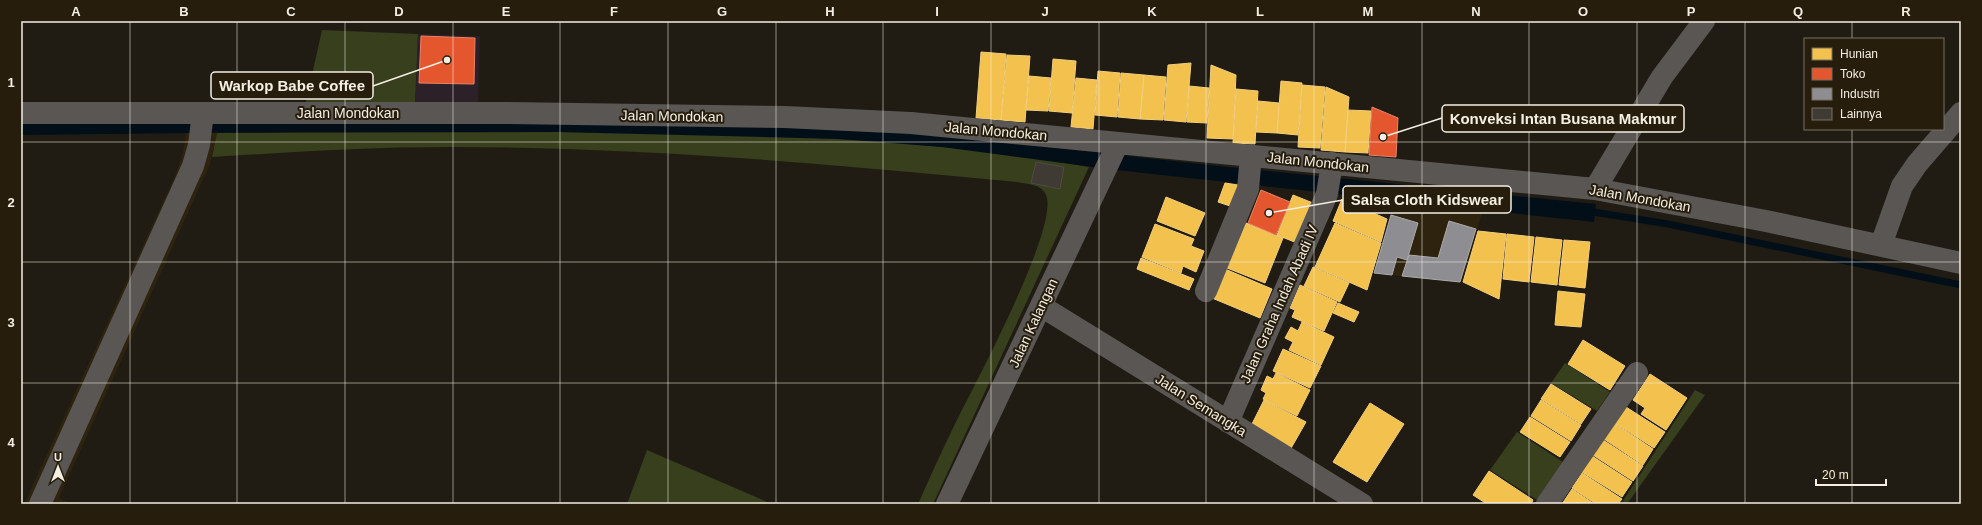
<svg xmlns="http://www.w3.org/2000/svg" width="1982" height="525" viewBox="0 0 1982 525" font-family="Arial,sans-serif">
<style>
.commercial{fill:#2c2029}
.built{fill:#2e230e}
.green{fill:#373f1d}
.water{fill:#030f18}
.homes{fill:#f2c14e;stroke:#f3ce7b}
.shops{fill:#e4572e;stroke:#e98464}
.industry{fill:#8d8d92;stroke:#acaaaa}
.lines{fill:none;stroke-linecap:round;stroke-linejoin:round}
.stream{stroke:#030f18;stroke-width:7}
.building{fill:#3f3b34;stroke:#4f4b43}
.minor{stroke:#595654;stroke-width:22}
.grid{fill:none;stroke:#f4eee3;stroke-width:1;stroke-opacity:0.55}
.labels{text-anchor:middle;stroke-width:4;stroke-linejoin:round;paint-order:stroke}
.street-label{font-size:14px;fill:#f4eee3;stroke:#261d0d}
.leader{fill:none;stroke:#f4eee3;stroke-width:1.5}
.callout-dot{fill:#f4eee3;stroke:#261d0d;stroke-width:1.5}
.callout{fill:#261d0d;stroke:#f4eee3;stroke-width:1.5}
.callout-label{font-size:15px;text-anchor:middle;font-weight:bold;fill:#f4eee3}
.neatline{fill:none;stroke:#f4eee3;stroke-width:1.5}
.grid-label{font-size:13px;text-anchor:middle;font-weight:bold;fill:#f4eee3}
</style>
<rect width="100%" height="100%" fill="#201c13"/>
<path class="commercial" d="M418 34 480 36 478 102H415Z"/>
<path class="built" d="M186 133H217L210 164 59 498 72 504H24L175 176 183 153Z
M1394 201 1483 210 1461 283 1373 273Z"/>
<path class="green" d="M322 30 418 34 415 102H306Z
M558 132C735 134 914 135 1089 167L933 504H918C930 477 942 450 955 424 973 387 1060 227 1046 195 1042 184 1026 184 1017 182 829 164 640 147 451 147 371 147 292 152 212 157L217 133Z
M1565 363 1610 392 1597 411 1551 383Z
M1695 390 1705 395 1627 504H1621Z
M1517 432 1563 462 1537 500 1490 470Z
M647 450 772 504H627Z"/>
<path class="water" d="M21 122 734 123 933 134 1218 166 1596 204 1594 222 1116 170 942 147 840 139 558 132H289L21 135Z"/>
<path class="homes" d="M981 52 1006 54 1001 120 976 118Z
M1007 55 1030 56 1025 122 1001 120Z
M1053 59 1076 61 1072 113 1049 111Z
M1191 63 1186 122 1164 120 1168 65Z
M1211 65 1236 75 1233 139 1207 138Z
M1098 71 1120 73 1117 117 1095 115Z
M1121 73 1144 75 1140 119 1118 117Z
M1144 75 1166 77 1163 120 1140 119Z
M1029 76 1051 78 1048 111 1026 110Z
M1076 78 1097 80 1093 129 1071 127Z
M1281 81 1302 83 1298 135 1277 133Z
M1302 85 1325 87 1320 148 1298 147Z
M1189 86 1209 88 1207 123 1187 122Z
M1326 87 1349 97 1345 152 1321 150Z
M1236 89 1258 91 1255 144 1233 143Z
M1258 101 1279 103 1277 133 1256 132Z
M1348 110 1371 111 1368 153 1345 152Z
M1225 183 1238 185 1230 206 1218 202Z
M1293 195 1313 203 1297 243 1277 235Z
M1166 197 1205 213 1195 236 1157 221Z
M1342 199 1387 219 1381 242 1333 221Z
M1246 223 1283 238 1265 283 1227 268Z
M1335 223 1381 243 1367 290 1315 267Z
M1155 224 1194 239 1191 246 1204 251 1196 272 1183 266 1181 273 1142 257Z
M1478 231 1506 234 1499 299 1463 282Z
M1507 234 1534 237 1529 282 1503 279Z
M1536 237 1562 240 1557 285 1531 282Z
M1564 240 1590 242 1585 288 1559 285Z
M1141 258 1194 279 1189 290 1137 269Z
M1313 267 1349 283 1340 302 1304 286Z
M1225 269 1272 289 1260 318 1212 298Z
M1300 285 1337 302 1324 331 1292 317 1295 310 1290 308Z
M1558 291 1585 294 1581 327 1555 325Z
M1338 303 1359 312 1354 322 1333 313Z
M1302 322 1334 337 1321 365 1289 350 1293 342 1285 338 1291 327 1298 331Z
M1583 340 1625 366 1610 390 1568 364Z
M1283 349 1321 366 1310 388 1273 371Z
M1276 373 1310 390 1297 416 1263 399 1266 393 1261 390 1267 376 1273 379Z
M1650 374 1687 398 1666 430 1641 414 1645 408 1633 400Z
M1551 384 1591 409 1581 424 1541 399Z
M1264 400 1306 422 1290 450 1251 426Z
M1541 400 1581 425 1571 441 1531 416Z
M1370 403 1404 424 1367 482 1333 462Z
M1626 407 1665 432 1654 448 1615 423Z
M1530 417 1570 442 1560 457 1520 432Z
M1614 423 1653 449 1643 465 1604 439Z
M1603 440 1643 466 1633 481 1593 455Z
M1592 456 1632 482 1622 497 1582 472Z
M1489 471 1533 500 1531 504H1487L1473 495Z
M1582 473 1622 499 1618 504H1596L1572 488Z
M1572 489 1594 504H1562Z"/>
<path class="shops" d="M421 36 475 38 474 84 419 83Z
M1372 107 1398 118 1396 157 1369 155Z
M1261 190 1290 202 1276 235 1248 223Z"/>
<path class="industry" d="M1391 215 1418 223 1407 260 1397 257 1392 275 1374 273Z
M1449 221 1476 229 1460 282 1402 276 1409 255 1438 258Z"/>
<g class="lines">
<path class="stream" d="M1587 211 1668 224 1961 285"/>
</g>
<path class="building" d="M1036 162 1064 167 1060 189 1031 183Z"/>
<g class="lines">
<path class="minor" d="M21 113H504L785 117 911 123 1595 189 1766 221 1961 263
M1595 189 1662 77 1704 21
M1881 245 1902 186 1917 164 1961 113
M1206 291 1248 189 1251 155
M1041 306 1362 504
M1228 422 1327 194 1332 163
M40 504 193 166 199 145 203 113
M947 504 1118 143
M1547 504 1637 373"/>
</g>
<path class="grid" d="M130 21V504M237 21V504M345 21V504M453 21V504M560 21V504M668 21V504M776 21V504M883 21V504M991 21V504M1099 21V504M1206 21V504M1314 21V504M1422 21V504M1529 21V504M1637 21V504M1745 21V504M1852 21V39M1852 129V504M21 142H1961M21 262H1961M21 383H1961"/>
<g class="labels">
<g class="street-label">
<text x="348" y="118">Jalan Mondokan</text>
<text transform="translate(672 116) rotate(1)" y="5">Jalan Mondokan</text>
<text transform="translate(996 131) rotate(5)" y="5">Jalan Mondokan</text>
<text transform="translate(1318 162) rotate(6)" y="5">Jalan Mondokan</text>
<text transform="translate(1640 198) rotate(10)" y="5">Jalan Mondokan</text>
<text transform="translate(1279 304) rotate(-66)" y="5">Jalan Graha Indah Abadi IV</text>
<text transform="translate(1033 323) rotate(-65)" y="5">Jalan Kalangan</text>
<text transform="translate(1201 405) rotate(32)" y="5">Jalan Semangka</text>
</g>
</g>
<path class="leader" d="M447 60L373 86M1383 137L1442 118M1269 213L1343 200"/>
<g class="callout-dot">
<circle cx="447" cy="60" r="4"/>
<circle cx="1383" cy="137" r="4"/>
<circle cx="1269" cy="213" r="4"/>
</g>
<g class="callout">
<rect x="211" y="72" width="162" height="27" rx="4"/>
<rect x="1442" y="105" width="242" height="27" rx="4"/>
<rect x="1343" y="186" width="168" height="27" rx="4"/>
</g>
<g class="callout-label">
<text x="292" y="91">Warkop Babe Coffee</text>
<text x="1563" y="124">Konveksi Intan Busana Makmur</text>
<text x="1427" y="205">Salsa Cloth Kidswear</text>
</g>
<rect width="1982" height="525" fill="none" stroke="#261d0d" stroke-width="44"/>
<rect x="1804" y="38" width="140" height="92" fill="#261d0d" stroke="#787163"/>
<rect x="1812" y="48" width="20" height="12" fill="#f2c14e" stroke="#787163"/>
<text x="1840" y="58" font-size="12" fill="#f4eee3">Hunian</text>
<rect x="1812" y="68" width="20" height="12" fill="#e4572e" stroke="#787163"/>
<text x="1840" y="78" font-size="12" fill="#f4eee3">Toko</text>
<rect x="1812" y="88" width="20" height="12" fill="#8d8d92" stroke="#787163"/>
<text x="1840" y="98" font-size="12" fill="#f4eee3">Industri</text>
<rect x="1812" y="108" width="20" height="12" fill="#3f3b34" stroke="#787163"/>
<text x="1840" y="118" font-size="12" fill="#f4eee3">Lainnya</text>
<g transform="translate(58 467)" stroke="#261d0d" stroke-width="3" paint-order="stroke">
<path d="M0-3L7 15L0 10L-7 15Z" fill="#f4eee3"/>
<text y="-6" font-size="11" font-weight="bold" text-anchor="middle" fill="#f4eee3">U</text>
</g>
<path d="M1816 479v6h70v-6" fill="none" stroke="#f4eee3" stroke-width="2"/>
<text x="1822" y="479" font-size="12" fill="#f4eee3" stroke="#261d0d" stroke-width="3" paint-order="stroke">20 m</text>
<rect x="22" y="22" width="1938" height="481" class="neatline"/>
<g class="grid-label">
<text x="76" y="16">A</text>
<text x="184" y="16">B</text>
<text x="291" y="16">C</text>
<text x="399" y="16">D</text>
<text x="506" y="16">E</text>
<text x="614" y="16">F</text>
<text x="722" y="16">G</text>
<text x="830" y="16">H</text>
<text x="937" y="16">I</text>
<text x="1045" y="16">J</text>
<text x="1152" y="16">K</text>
<text x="1260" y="16">L</text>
<text x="1368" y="16">M</text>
<text x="1476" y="16">N</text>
<text x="1583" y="16">O</text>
<text x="1691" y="16">P</text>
<text x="1798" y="16">Q</text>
<text x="1906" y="16">R</text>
<text x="11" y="87">1</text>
<text x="11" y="207">2</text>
<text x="11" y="327">3</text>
<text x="11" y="447">4</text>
</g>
</svg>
